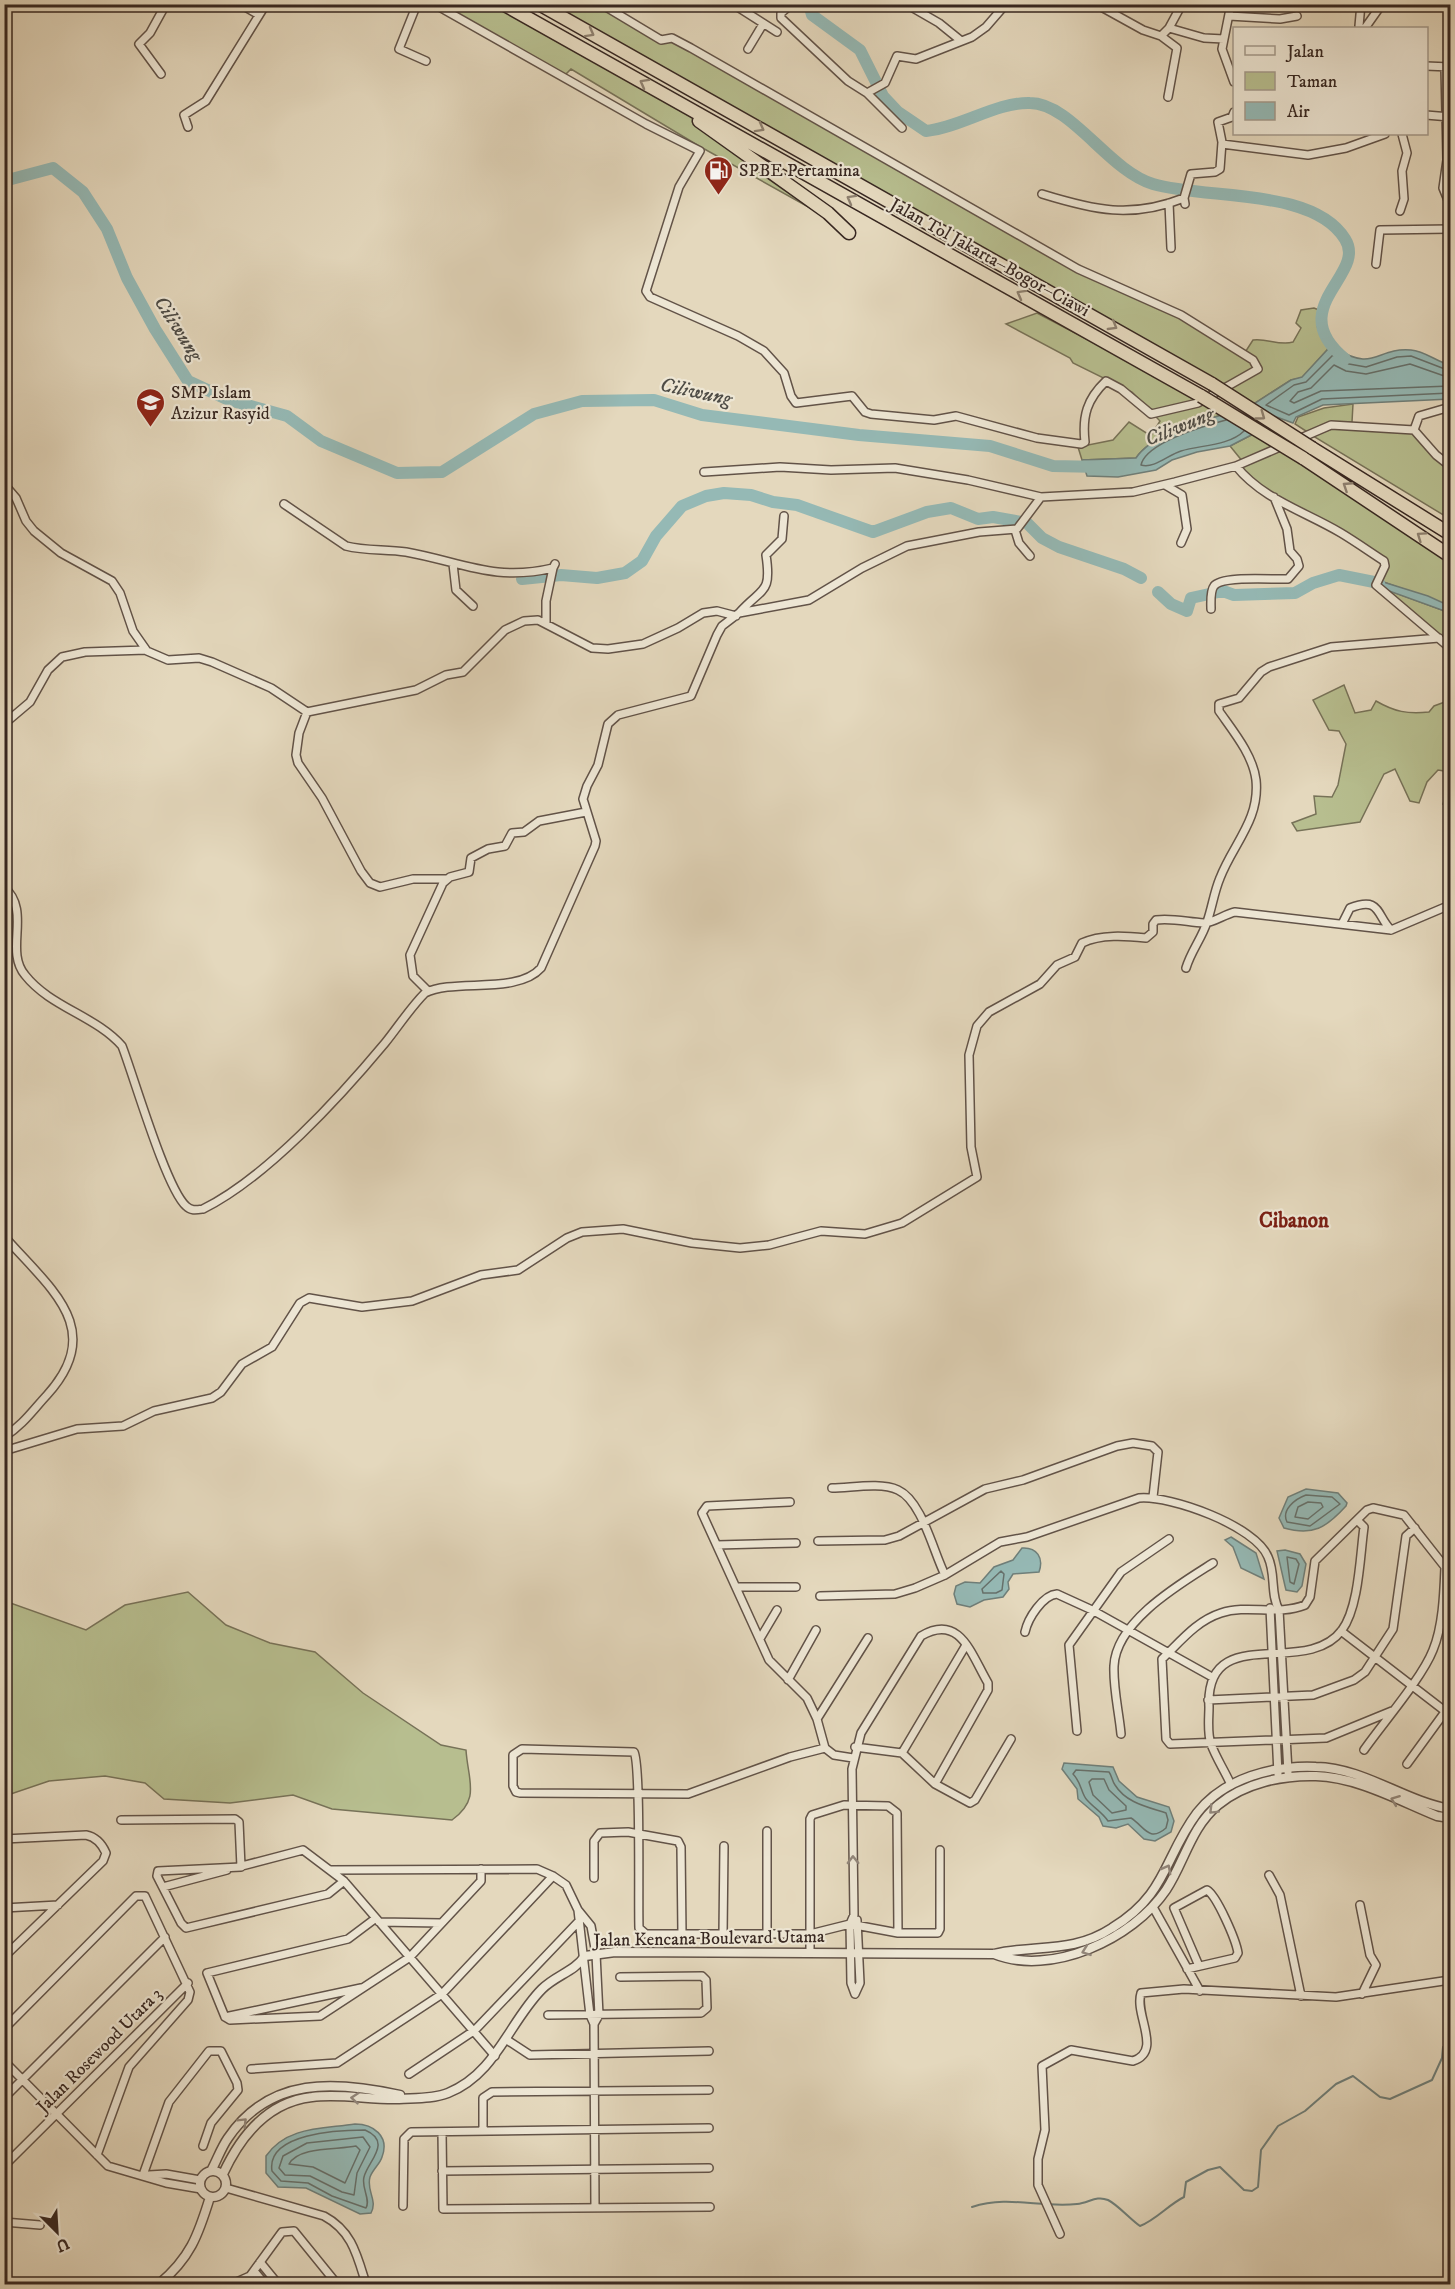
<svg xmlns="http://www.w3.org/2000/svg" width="1455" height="2289" viewBox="0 0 1455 2289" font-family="'IM FELL DW Pica',serif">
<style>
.green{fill:#b7be8f;stroke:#777258;stroke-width:1.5}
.water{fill:#95b9b5;stroke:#6f7f7a;stroke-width:1.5}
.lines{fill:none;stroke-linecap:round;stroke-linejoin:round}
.shore{stroke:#66706b;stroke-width:1.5}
.stream{stroke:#6f7f7a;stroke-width:2}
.river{stroke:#95b9b5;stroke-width:12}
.minor-casing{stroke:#625348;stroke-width:10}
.tertiary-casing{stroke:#625348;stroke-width:11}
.motorway-casing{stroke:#372721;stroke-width:15}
.minor{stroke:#ede6d4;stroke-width:7}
.tertiary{stroke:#ede6d4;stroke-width:8}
.motorway{stroke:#e4d8bd;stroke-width:12}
.motorway-bridge-casing{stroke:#372721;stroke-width:15;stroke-linecap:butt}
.motorway-bridge{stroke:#e4d8bd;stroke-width:12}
.oneway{stroke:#8e806f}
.oneway2{stroke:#92867a}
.labels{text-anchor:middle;stroke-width:4.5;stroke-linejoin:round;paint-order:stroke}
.poi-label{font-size:18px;fill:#372721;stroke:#ede6d4;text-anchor:start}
.street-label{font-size:18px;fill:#372721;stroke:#ede6d4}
.water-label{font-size:20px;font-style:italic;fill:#4e4c46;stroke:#ede6d4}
.quarter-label{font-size:21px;font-weight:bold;fill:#7a1f14;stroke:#ede6d4}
</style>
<rect width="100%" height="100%" fill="#e4d8bd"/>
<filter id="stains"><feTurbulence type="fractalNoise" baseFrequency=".00333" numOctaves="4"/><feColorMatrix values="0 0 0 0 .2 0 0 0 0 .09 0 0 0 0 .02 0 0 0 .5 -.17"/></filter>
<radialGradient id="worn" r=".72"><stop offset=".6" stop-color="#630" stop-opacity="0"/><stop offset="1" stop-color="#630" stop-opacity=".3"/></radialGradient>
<path class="green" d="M434 5H504L672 98 821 214 699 146 571 69 563 77Z
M539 5H600L661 40 668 39 1078 269 1182 316 1244 354 1253 340C1267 338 1279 346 1293 342L1301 328 1296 323 1301 310 1314 308 1319 310C1313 328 1321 334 1328 349L1302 378 1291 380 1249 407Z
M1037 313 1228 413C1201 421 1152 434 1136 458L1082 460 1078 447 1113 440 1129 422 1151 436 1160 421 1132 392 1073 363 1070 358 1006 324Z
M1353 404 1352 422 1322 425 1309 433 1295 424 1298 417 1324 408Z
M1343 425 1412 426 1440 459 1450 464V519L1313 436Z
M1259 431 1450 556V606L1378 580 1384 561 1312 520 1240 471 1243 462 1230 446Z
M1377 586 1450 613V648Z
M1344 685 1355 713 1371 710 1376 701C1395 712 1407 714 1429 712L1434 706 1450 700V804H1443L1449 785 1444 771 1438 770 1427 782 1419 803 1410 801 1395 769 1384 774 1360 822 1297 831 1292 823 1316 814 1314 796 1332 797 1338 785 1346 744 1339 731 1329 730 1313 700Z
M188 1592 226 1625 270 1643 315 1652 363 1693 441 1745 466 1750C468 1781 481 1799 452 1820L332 1809 293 1795 230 1803 164 1799 145 1783 105 1776 49 1781 5 1796V1601L86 1630 125 1605Z"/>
<path class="water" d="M1335 348C1375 373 1376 347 1411 350 1425 351 1437 362 1450 365V399L1323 405 1296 417 1293 423 1249 407 1291 380 1302 377 1328 349Z
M1228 413 1259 431 1230 446 1197 452 1172 460 1156 470 1118 477 1087 476 1082 460 1136 458C1153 433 1200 422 1228 413Z
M1367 577 1428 596 1450 606V613L1367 583Z
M1306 1489 1338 1493 1347 1503 1346 1506C1326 1528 1313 1536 1284 1528L1279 1518 1288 1497Z
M1231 1537 1256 1553 1264 1579 1241 1568 1233 1547 1225 1540Z
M1022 1548C1037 1547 1044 1558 1039 1572L1013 1574 1008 1582 1009 1589 1003 1597 984 1600 970 1607 957 1604 954 1594 956 1586 965 1582 980 1583 994 1567 1013 1560Z
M1285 1550 1300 1554 1306 1564 1302 1586 1297 1592 1286 1590 1285 1586 1277 1551Z
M1064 1763 1113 1767 1119 1781 1137 1797 1169 1807 1174 1821 1171 1832 1155 1841 1144 1839 1128 1824 1116 1828 1103 1826 1099 1817 1078 1799 1077 1789 1062 1769Z
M355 2124C373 2124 390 2136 382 2157 380 2164 373 2169 370 2177 366 2191 378 2200 371 2213L360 2214 306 2188 278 2187 266 2173V2156C287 2126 323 2129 355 2124Z"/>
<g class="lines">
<path class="shore" d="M1450 371 1411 356 1397 357 1366 367 1349 364 1333 355 1306 382 1294 385 1266 405 1289 415 1322 399 1450 393
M1450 378 1410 364 1366 374 1346 371 1334 365 1311 388 1298 392 1290 401 1294 403 1321 391 1450 386
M1226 420C1204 426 1146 443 1141 465 1154 469 1168 455 1181 451 1200 445 1229 446 1244 431
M1306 1495 1332 1497 1340 1504 1310 1526 1287 1522C1281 1510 1295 1499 1306 1495Z
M1308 1502 1321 1503 1323 1507 1308 1519 1295 1517 1298 1507Z
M1287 1557 1296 1559 1299 1564 1294 1584 1290 1582Z
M1001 1571 1004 1574 1002 1590 996 1593H983L982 1589Z
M1076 1770 1109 1772C1112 1776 1112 1781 1115 1785 1126 1803 1148 1807 1166 1813L1168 1820 1166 1828C1149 1843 1144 1826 1131 1818L1108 1821C1102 1812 1094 1808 1087 1800 1081 1794 1082 1783 1073 1774Z
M1092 1779H1104L1109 1790 1126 1806V1810L1112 1813 1093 1795 1089 1782Z
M365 2130C393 2142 368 2161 364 2177 361 2188 371 2199 366 2208L332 2196 308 2183 281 2181 272 2171C266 2133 339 2130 365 2130Z
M363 2137 370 2147 357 2173 354 2195 342 2192 310 2176 285 2175 279 2168 283 2156 307 2143Z
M356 2146 360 2150 345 2183 313 2167 289 2164C299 2146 338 2150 356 2146Z"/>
<path class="stream" d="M972 2207C1009 2195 1039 2208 1077 2204 1089 2203 1096 2195 1108 2200 1118 2205 1130 2219 1140 2226 1156 2220 1168 2205 1184 2197L1186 2182 1208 2170 1220 2167 1244 2190 1252 2191 1258 2187 1261 2150 1278 2126 1305 2111 1336 2084 1353 2076 1380 2097 1390 2099 1432 2080 1442 2058 1443 2047 1450 2042"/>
<path class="river" d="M809 4 812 15 860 50 883 96 898 112 926 131C962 127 996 102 1030 103 1071 103 1109 171 1153 184 1206 200 1313 187 1345 239 1368 275 1282 307 1345 359
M4 181 53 168 83 192 107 229 127 278 155 329 188 381 229 400 287 416 321 441 397 473 442 472 534 414 582 401 654 400 702 415 859 435 990 446 1053 466 1101 467
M522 579 561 575 597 578 625 573 642 561 656 536 682 506 706 496 724 493 751 495 773 502 797 505 873 532 927 512 951 508 978 519 993 517 1027 523 1042 538 1059 547 1124 569 1141 578
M1158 592 1171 604 1187 611 1191 598 1223 591 1234 595 1295 593 1313 583 1339 575 1379 583"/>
<defs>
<path id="minor" d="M240 4 259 15
M417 4 399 49 426 61
M434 4 646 124 700 151 679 187 646 291 650 297 738 336 764 351 784 373 791 396 796 403 852 396 865 412 871 414 934 420 956 416 1037 438 1081 444 1085 442C1082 416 1087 399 1106 381L1121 389 1151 414 1198 403 1258 369 1253 360 1181 315 1078 269 691 48 672 38 661 40 601 4
M733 4 777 32
M792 4 781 13V18L848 81 867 93 885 83 897 56 916 59 972 37 986 27 1006 4
M906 4 939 23 960 40
M1096 4 1143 30 1161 36 1169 28 1182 4
M1231 4 1222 49 1234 82
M1361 4 1359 26 1361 28
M1229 16 1280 19 1297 16
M1169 28 1204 38 1224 39
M1365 28 1382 4
M1161 36 1177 48 1168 97
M748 49 763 24
M1426 66 1450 67
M1445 67 1447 160 1443 188 1450 205
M161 74 139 44 150 33 166 4
M867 93 902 128
M1426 115 1450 117
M188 127 184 115 206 101 266 4
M1222 144 1308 155 1346 148 1385 134
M1042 194C1094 210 1131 219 1184 198
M1169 203 1171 248
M1185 204 1184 198 1191 174 1215 172 1220 169 1222 142 1218 122 1232 117 1234 112
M1400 211 1404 199 1402 171 1407 153 1402 134
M1376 264 1380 230 1450 229
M1414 430 1436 455 1450 466
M1414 430 1419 416 1450 407
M1236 466C1262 499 1306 512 1341 533 1356 542 1370 552 1384 561L1385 566 1376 585 1450 648
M704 472 780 467 831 470 895 468 968 480 1041 497
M4 484 16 498 26 521 34 531 61 553 112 581 120 593 133 631 147 651 168 660 199 658 212 662 271 688 307 712 416 690 446 675 463 672 505 630 524 621 538 620 592 648 608 649 643 644 678 628 703 613 717 611 736 616
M1165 485 1182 495 1187 529 1181 543
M284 504 346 546C365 551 386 549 406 552 462 562 494 582 553 568L555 564
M1015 530 1019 543 1030 556
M453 564 456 590 473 606
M1211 609C1211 603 1210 591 1214 586 1222 575 1275 580 1288 579L1299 566 1297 559 1290 551 1287 529 1274 497
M739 613C762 587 772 595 766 555L782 539 784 516
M546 623V601L553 568
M307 712 299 733 296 755 298 763 322 798 361 871 370 883 380 887 413 879H447
M4 724 30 702 48 670 62 657 85 652 146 650
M4 887C32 911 4 950 25 975 50 1007 96 1016 122 1046 134 1077 166 1188 186 1206 191 1211 196 1210 203 1209 266 1178 340 1097 385 1043 398 1027 410 1008 425 993 454 978 517 995 541 968L595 846 596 841 583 799 587 786 598 765 608 724 618 715 691 696 717 635 722 626 739 613 809 600 862 568 907 546 979 532 1017 529 1041 497 1133 492 1175 482 1236 466 1331 425 1414 430
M1342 924 1350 908C1381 896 1376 915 1391 930
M1186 968C1191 951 1202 938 1207 922 1212 908 1214 892 1220 878 1233 844 1260 820 1256 780 1253 755 1233 731 1219 711V704L1239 698 1261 672 1269 667 1331 647 1439 638
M428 991 413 976 410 955 443 883 450 877 469 872 471 858 488 849 505 846 512 833 524 832 539 821 586 812
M4 1236C48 1287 108 1328 47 1395 33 1410 23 1425 4 1437
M4 1451 77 1429 123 1426 154 1411 212 1398 221 1392 242 1364 272 1347 300 1303 309 1298 362 1307 412 1301 481 1275 518 1270 567 1238 582 1232 623 1229 692 1243 740 1248 769 1245 821 1231 865 1234 902 1223 977 1177 971 1147 969 1055 977 1026 989 1012 1040 984 1057 965 1075 957 1082 943C1101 934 1126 936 1146 938L1153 932V924L1156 920C1173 918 1187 922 1204 923 1213 923 1225 914 1235 912L1391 930 1450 905
M832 1488C851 1488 880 1482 898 1490 922 1501 933 1551 945 1575
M790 1502 707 1506 702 1513 769 1660 807 1698 817 1719 825 1748 834 1755 853 1758
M818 1541 885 1540 899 1536 985 1489 1023 1480 1117 1446 1133 1443 1152 1446 1158 1452 1153 1497
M717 1545 796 1543
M737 1587H796
M820 1596 895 1594 915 1588 945 1575 1000 1542 1027 1537 1139 1498C1170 1495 1256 1526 1268 1557 1276 1574 1270 1594 1279 1610L1288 1772
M1270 1608 1278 1774
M1341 1631 1450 1715
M1025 1632C1028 1618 1043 1595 1057 1594L1092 1610 1212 1677
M761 1637 777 1610
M788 1680 816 1630
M1208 1700 1313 1695 1354 1680 1365 1672 1393 1629 1406 1536 1415 1528
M817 1719 868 1638
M1077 1731 1069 1645 1121 1572 1169 1539
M1121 1734C1119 1712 1113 1688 1114 1666 1116 1621 1180 1584 1213 1563
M855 1747 902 1753 935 1784 970 1803 975 1800 1011 1739
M825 1748 790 1757 688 1794 520 1793 516 1792 513 1786V1755L522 1749 634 1752C641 1765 638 1902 639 1928L646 1934H810L850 1924 898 1933H938L940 1929V1850
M1364 1750C1383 1723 1422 1678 1433 1650 1443 1626 1444 1592 1445 1567L1404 1515 1373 1508 1367 1510 1315 1561 1310 1597 1305 1605C1278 1616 1248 1604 1221 1613 1196 1621 1180 1642 1162 1659L1166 1739 1170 1744 1326 1738 1392 1711
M902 1753 966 1645
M1407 1764 1450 1705
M1449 1781 1450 1779
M1231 1785C1225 1771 1216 1758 1211 1744 1207 1733 1209 1718 1209 1707 1205 1620 1306 1679 1342 1630 1359 1607 1360 1556 1364 1527L1357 1520
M121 1820 235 1819 239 1822 241 1867 158 1871 157 1876 181 1923 186 1928 328 1894 344 1881
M767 1831V1934
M4 1839 86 1835C96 1837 102 1844 106 1853L103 1861 4 1957
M238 1867 303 1850 344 1881 495 2056
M331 1870 537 1869 553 1876 566 1885 578 1910 591 1926 596 1954 599 2015 594 2024
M1269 1875 1280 1895 1301 1996
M594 1878V1841L600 1833 628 1832 678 1841 681 1847 682 1934
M163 1887 227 1870
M1360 1905 1370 1955 1376 1965 1362 1994
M1153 1907 1200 1991
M4 1908 58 1905
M578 1910 590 2015 594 2024 595 2208
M379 1922 441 1923
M723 1934 724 1846
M810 1953V1819L812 1815 844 1805 888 1806 897 1813 898 1933
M1187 1969 1235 1958 1238 1953C1236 1940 1217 1896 1207 1890L1174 1908 1199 1966
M855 1994 851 1983 850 1924 854 1915 852 1769 861 1733 921 1636C960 1613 971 1654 988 1683V1690L935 1784
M855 1994 860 1983 857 1920
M548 2015 701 2013 707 2008 706 1980 702 1976 620 1977
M225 2017 230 2020 320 2016 410 1957 481 1881V1869
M225 2017 207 1973 348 1939 376 1918
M225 2017 361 1988
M4 2029 136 1896H145L190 1992 188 2000 129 2067 97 2155
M507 2040 530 2055 709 2051
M4 2061 108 2166 166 2183 201 2189
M251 2069 337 2063 442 1994 553 1876
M409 2074 475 2030 580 1920
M4 2098 165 1937
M483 2131V2098L492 2092 709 2090
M442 2132 443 2209 710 2207
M6 2164 188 1983
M442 2171 709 2168
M143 2175 169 2102 209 2051H221L237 2083 238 2090 211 2123 203 2146
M149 2175 166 2174 200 2180
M226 2188 324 2216C352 2231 357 2255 366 2284
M403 2206 404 2139 411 2132 709 2128
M4 2222 40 2225
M1060 2234 1038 2185V2159L1045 2130 1042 2066 1071 2050 1133 2061C1163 2051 1134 2015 1141 1993L1184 1989 1336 1997 1450 1980
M260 2262 278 2284
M254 2271 265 2284
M232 2284 250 2276 282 2232 294 2231 337 2284"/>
<path id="tertiary" d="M994 1954C1051 1977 1133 1939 1166 1890 1184 1863 1191 1827 1218 1805 1244 1783 1283 1775 1316 1776 1357 1777 1400 1801 1437 1816L1450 1818
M200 2184a13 13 0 1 1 26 0a13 13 0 1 1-26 0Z
M211 2171C217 2160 221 2148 228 2138 270 2076 336 2081 400 2095
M223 2174C240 2137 267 2102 312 2097 340 2093 370 2100 399 2099 415 2098 433 2099 448 2093 496 2074 509 2022 542 1989 556 1975 574 1972 585 1956L615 1952 994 1954C1036 1944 1072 1954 1112 1928 1167 1895 1164 1857 1197 1813 1224 1778 1274 1765 1316 1767 1364 1768 1404 1801 1450 1809
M159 2284C190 2258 198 2236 210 2197"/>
<path id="motorway" d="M503 4 1201 396
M539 4 1212 384
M699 121 828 213 849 233
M1312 448 1450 534
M1303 458 1450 556"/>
</defs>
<use href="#minor" class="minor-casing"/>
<use href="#tertiary" class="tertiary-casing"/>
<use href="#motorway" class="motorway-casing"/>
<use href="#minor" class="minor"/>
<use href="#tertiary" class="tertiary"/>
<use href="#motorway" class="motorway"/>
<defs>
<path id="motorway-bridge" d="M1212 384 1312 448
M1201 396 1303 458"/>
</defs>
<use href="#motorway-bridge" class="motorway-bridge-casing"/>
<use href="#motorway-bridge" class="motorway-bridge"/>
</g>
<defs><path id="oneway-chevron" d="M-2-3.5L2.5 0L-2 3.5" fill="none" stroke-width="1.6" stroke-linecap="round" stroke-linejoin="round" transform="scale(1.5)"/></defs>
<g class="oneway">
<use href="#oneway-chevron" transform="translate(590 33) rotate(29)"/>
<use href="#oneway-chevron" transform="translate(644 83) rotate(-151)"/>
<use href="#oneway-chevron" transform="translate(760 128) rotate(29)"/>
<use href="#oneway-chevron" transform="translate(851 199) rotate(-151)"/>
<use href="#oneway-chevron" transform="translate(1021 294) rotate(-151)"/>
<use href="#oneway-chevron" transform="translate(1113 326) rotate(31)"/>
<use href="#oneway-chevron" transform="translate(1261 416) rotate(36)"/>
<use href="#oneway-chevron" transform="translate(1347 486) rotate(-147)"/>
<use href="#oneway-chevron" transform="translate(1421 536) rotate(-145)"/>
</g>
<g class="oneway2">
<use href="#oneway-chevron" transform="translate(1395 1800) rotate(-159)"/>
<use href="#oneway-chevron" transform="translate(1213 1810) rotate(135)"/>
<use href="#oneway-chevron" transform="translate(853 1860) rotate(-91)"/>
<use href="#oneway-chevron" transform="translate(1167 1869) rotate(-62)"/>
<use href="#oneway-chevron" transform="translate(1086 1951) rotate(160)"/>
<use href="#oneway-chevron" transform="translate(355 2098) rotate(-175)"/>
<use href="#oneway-chevron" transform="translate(243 2122) rotate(-45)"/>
</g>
<defs>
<symbol id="fuel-pin" viewBox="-11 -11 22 30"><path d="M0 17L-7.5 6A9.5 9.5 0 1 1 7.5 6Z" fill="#8f2418" stroke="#ede6d4"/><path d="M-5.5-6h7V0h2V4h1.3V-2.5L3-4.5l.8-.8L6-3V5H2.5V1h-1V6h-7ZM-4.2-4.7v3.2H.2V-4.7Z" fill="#fff"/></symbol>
<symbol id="school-pin" viewBox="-11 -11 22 30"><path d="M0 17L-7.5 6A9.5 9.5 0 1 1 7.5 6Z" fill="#8f2418" stroke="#ede6d4"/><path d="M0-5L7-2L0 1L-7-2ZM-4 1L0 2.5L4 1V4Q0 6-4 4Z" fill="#fff"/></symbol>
</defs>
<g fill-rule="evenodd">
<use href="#fuel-pin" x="702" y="154" width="33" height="45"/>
<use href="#school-pin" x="134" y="386" width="33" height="45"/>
</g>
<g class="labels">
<g class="poi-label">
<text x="739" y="176">SPBE Pertamina</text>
<text x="171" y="398">SMP Islam<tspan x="171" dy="21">Azizur Rasyid</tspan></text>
</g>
<g class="street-label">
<text transform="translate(990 257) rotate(29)" y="6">Jalan Tol Jakarta–Bogor–Ciawi</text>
<text transform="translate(709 1938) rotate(-1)" y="6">Jalan Kencana Boulevard Utama</text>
<text transform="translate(99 2050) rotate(-45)" y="6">Jalan Rosewood Utara 3</text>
</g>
<g class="water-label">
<text transform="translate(179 328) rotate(58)" y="7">Ciliwung</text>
<text transform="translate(696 391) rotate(12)" y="7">Ciliwung</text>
<text transform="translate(1179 426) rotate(-22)" y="7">Ciliwung</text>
</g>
<g class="quarter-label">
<text x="1294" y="1227">Cibanon</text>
</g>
</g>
<rect width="1455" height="2289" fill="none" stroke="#e4d8bd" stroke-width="24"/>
<rect x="6" y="6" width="1443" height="2277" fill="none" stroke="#372721" stroke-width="3"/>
<rect x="12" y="12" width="1431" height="2265" fill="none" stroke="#372721" stroke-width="1.5"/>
<rect x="1233" y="27" width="195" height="108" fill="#ede6d4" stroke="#a49a8c" stroke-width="1.5"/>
<rect x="1245" y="46" width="30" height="9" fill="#ede6d4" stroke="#a49a8c" stroke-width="1.5"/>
<text x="1287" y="57" font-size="18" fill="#372721">Jalan</text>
<rect x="1245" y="72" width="30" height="18" fill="#b7be8f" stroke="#a49a8c" stroke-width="1.5"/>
<text x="1287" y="87" font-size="18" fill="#372721">Taman</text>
<rect x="1245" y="102" width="30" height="18" fill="#95b9b5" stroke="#a49a8c" stroke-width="1.5"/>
<text x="1287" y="117" font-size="18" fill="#372721">Air</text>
<g transform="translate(57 2232) rotate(156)" stroke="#ede6d4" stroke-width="4.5" paint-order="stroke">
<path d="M0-4.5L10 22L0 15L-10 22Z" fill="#372721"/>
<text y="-9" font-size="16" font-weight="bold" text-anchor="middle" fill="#372721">U</text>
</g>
<rect width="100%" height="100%" filter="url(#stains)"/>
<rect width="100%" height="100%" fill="url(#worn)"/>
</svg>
